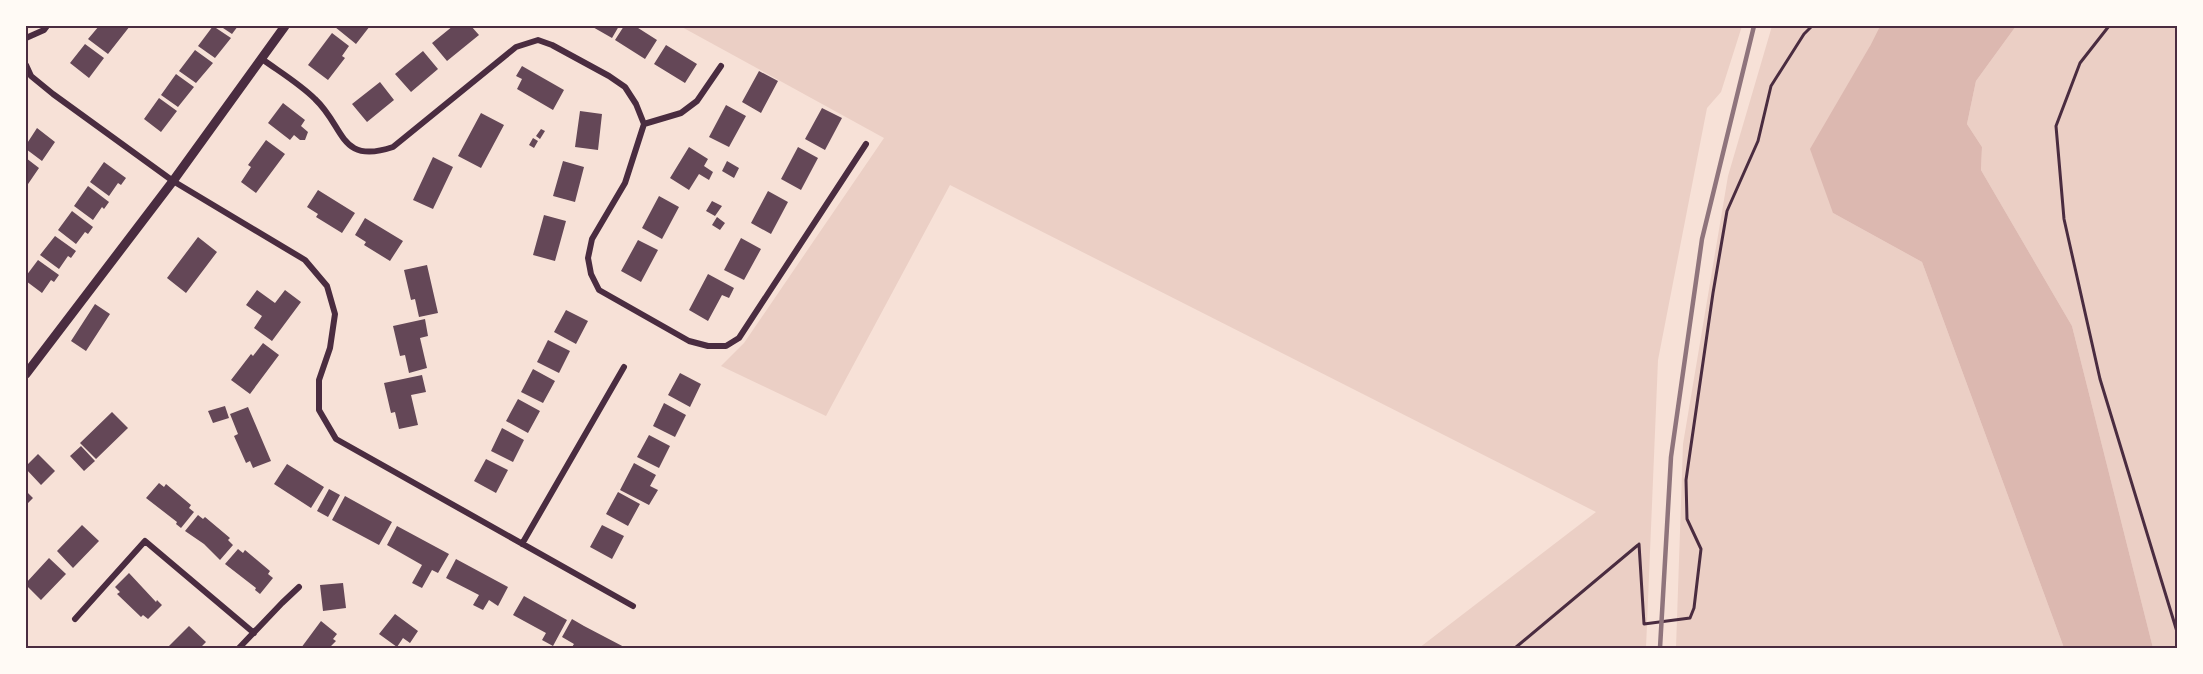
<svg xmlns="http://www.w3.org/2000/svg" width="2203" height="674" viewBox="0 0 2203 674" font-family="Quicksand,sans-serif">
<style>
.green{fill:#ebcfc5}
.water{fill:#dcb8b0}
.building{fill:#644757}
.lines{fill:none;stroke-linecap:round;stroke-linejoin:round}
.path{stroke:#4a2c40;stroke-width:3}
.minor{stroke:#4a2c40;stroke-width:6}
.tertiary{stroke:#4a2c40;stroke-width:9}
.rail{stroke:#8f747c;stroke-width:4.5}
.neatline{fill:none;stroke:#4a2c40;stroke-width:2}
</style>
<rect width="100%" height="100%" fill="#f7e1d7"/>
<path class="green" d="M680 26H1742L1721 92 1707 108 1658 360 1646 648H1419L1596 512 950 185 826 416 721 366 744 343 884 138Z
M1772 26H1880L1870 46 1833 213 1922 262 2064 648H1676L1683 444 1728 176Z
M2016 26H2177V648H2153L2072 326 1981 170 1982 147 1967 124 1976 81Z"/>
<path class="water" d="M1880 26H2016L1976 81 1967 124 1982 147 1981 170 2072 326 2153 648H2064L1922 262 1833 213 1810 149 1870 46Z"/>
<path class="building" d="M99 26H130L108 54 88 39Z
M213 26 231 38 215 58 198 46Z
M220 26H238L232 34Z
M336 26H370L356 44 335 27Z
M453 26H471L479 35 447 61 432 43Z
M591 26H619L612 38Z
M624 26H635L657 40 645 59 615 40Z
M332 33 349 46 342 56 345 58 328 80 308 65Z
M85 44 104 58 89 78 70 63Z
M666 45 697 64 685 83 654 64Z
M195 50 213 63 196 83 179 71Z
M423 51 438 69 411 92 395 74Z
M522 66 564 90 553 110 517 89 522 79 516 76Z
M759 71 778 81 761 113 742 102Z
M176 74 194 87 178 107 161 95Z
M380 82 394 100 367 122 352 104Z
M159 98 177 111 161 132 144 119Z
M283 103 305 120 301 126 308 132 305 140H300L294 135 290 140 268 123Z
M726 105 746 116 729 147 709 137Z
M822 108 842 118 825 150 805 139Z
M580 111 602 114 598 150 575 147Z
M481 113 504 125 481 168 458 156Z
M37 128 55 142 42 161 26 149V145Z
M541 129 545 131 540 139 536 136Z
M533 138 538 141 534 148 529 145Z
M266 140 285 154 256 193 241 182 251 167 248 165Z
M689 147 708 159 704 166 713 172 709 180 699 174 689 190 670 178Z
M798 147 818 158 801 190 781 179Z
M433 157 453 167 433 209 413 200Z
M26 158 39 168 26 187Z
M563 161 584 167 575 202 553 196Z
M727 161 739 168 734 178 722 171Z
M104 162 126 178 121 185 118 183 109 196 90 182Z
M88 186 109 202 104 209 102 207 93 220 74 206Z
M318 190 355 213 342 233 316 217 318 214 307 207Z
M768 191 788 202 771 234 751 223Z
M659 196 679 207 662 239 642 228Z
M712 201 722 206 715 216 706 211Z
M72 211 93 227 88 234 85 232 76 244 58 230Z
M544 215 566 221 555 261 533 255Z
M717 217 725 223 720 230 712 225Z
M365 218 403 241 390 261 364 245 366 242 355 235Z
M55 236 76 251 71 258 68 256 59 269 40 255Z
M198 237 217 252 186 293 167 278Z
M741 238 761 249 744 280 724 270Z
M638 240 658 250 641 282 621 271Z
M38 260 59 275 54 282 51 280 42 293 26 281V276Z
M427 265 438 313 419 317 415 299 411 300 404 270Z
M708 274 734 288 729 298 722 295 708 321 689 310Z
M257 290 275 303 285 290 301 302 272 341 254 328 262 316 246 305Z
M95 304 110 314 86 351 71 341Z
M566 310 588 321 576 344 554 332Z
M425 319 428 336 420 338 427 368 409 373 405 355 400 356 393 326Z
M548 340 570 351 559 373 537 362Z
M263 343 279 355 250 394 231 380 251 354 253 356Z
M533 369 555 381 543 403 521 392Z
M680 373 701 384 690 407 668 395Z
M422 375 426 392 411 395 418 425 399 429 395 412 391 413 384 383Z
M518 399 540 411 528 433 506 421Z
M664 403 686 415 675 437 653 426Z
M225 406 229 418 213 423 208 411Z
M248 407 271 461 253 468 250 461 246 463 234 436 238 434 230 414Z
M112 412 128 428 96 459 80 443Z
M502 428 524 440 513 462 491 451Z
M649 435 670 446 659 468 637 457Z
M81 446 95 461 84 471 70 456Z
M38 454 55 471 41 485 26 469V466Z
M486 459 508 470 496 493 474 481Z
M634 463 656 475 650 486 658 490 649 505 620 490Z
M287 464 324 487 311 508 274 484Z
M159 483 164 487 166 484 191 505 189 508 194 512 181 528 176 524 177 522 146 498Z
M329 489 340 495 328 517 317 511Z
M26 491 33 498 26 505Z
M618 492 640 504 628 526 606 514Z
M345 496 392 522 379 545 332 520Z
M198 515 203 519 205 517 230 538 228 540 233 545 220 560 204 544 185 531Z
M82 525 99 541 73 568 57 551Z
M602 525 624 536 612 559 590 547Z
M397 526 449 554 438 573 432 570 422 588 412 583 422 565 387 545Z
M238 549 243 553 245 550 270 571 268 574 273 578 260 594 255 590 256 588 225 564Z
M49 558 66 574 41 600 26 585V583Z
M456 559 508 587 498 606 489 600 483 610 473 605 479 595 446 578Z
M129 573 156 602 157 600 162 605 148 619 143 615 141 617 117 594 120 592 115 587Z
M343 583 346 608 323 611 320 585Z
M524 596 567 620 553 646 542 640 546 633 513 615Z
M395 614 418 631 410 643 403 638 397 647 379 634Z
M572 619 584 626 626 648H575L572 647 574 644 562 637Z
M321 621 337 634 333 639 336 641 329 648H301Z
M189 626 206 642 200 648H167Z"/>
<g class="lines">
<path class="path" d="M2109 26 2080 63 2056 126 2064 219 2100 379 2178 635
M1639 544 1644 624 1690 618 1694 608 1701 549 1687 519 1686 480 1713 293 1727 211 1758 141 1771 86 1804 34 1812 26
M1515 648 1638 545"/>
<path class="minor" d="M26 38 44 30 47 26
M262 59C280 72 300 84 315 99 345 127 339 165 393 147L516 47 538 40 552 45 609 76 625 87 636 104 644 124 625 183 592 239 588 258 591 274 599 290 689 341 708 346H726L739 338 866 144
M26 65 31 76 53 94 173 181 305 260 327 286 335 314 330 348 319 380V410L336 439 633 606
M644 124 681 113 697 101 721 66
M522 544 624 367
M75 619 145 541 254 633
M239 648 282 603 299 587"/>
<path class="tertiary" d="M26 374 173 181 285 26"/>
<path class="rail" d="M1660 648 1671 457 1702 239 1754 26"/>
</g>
<rect width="2203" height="674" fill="none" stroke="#fffaf5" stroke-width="54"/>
<rect x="27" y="27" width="2149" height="620" class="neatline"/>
</svg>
